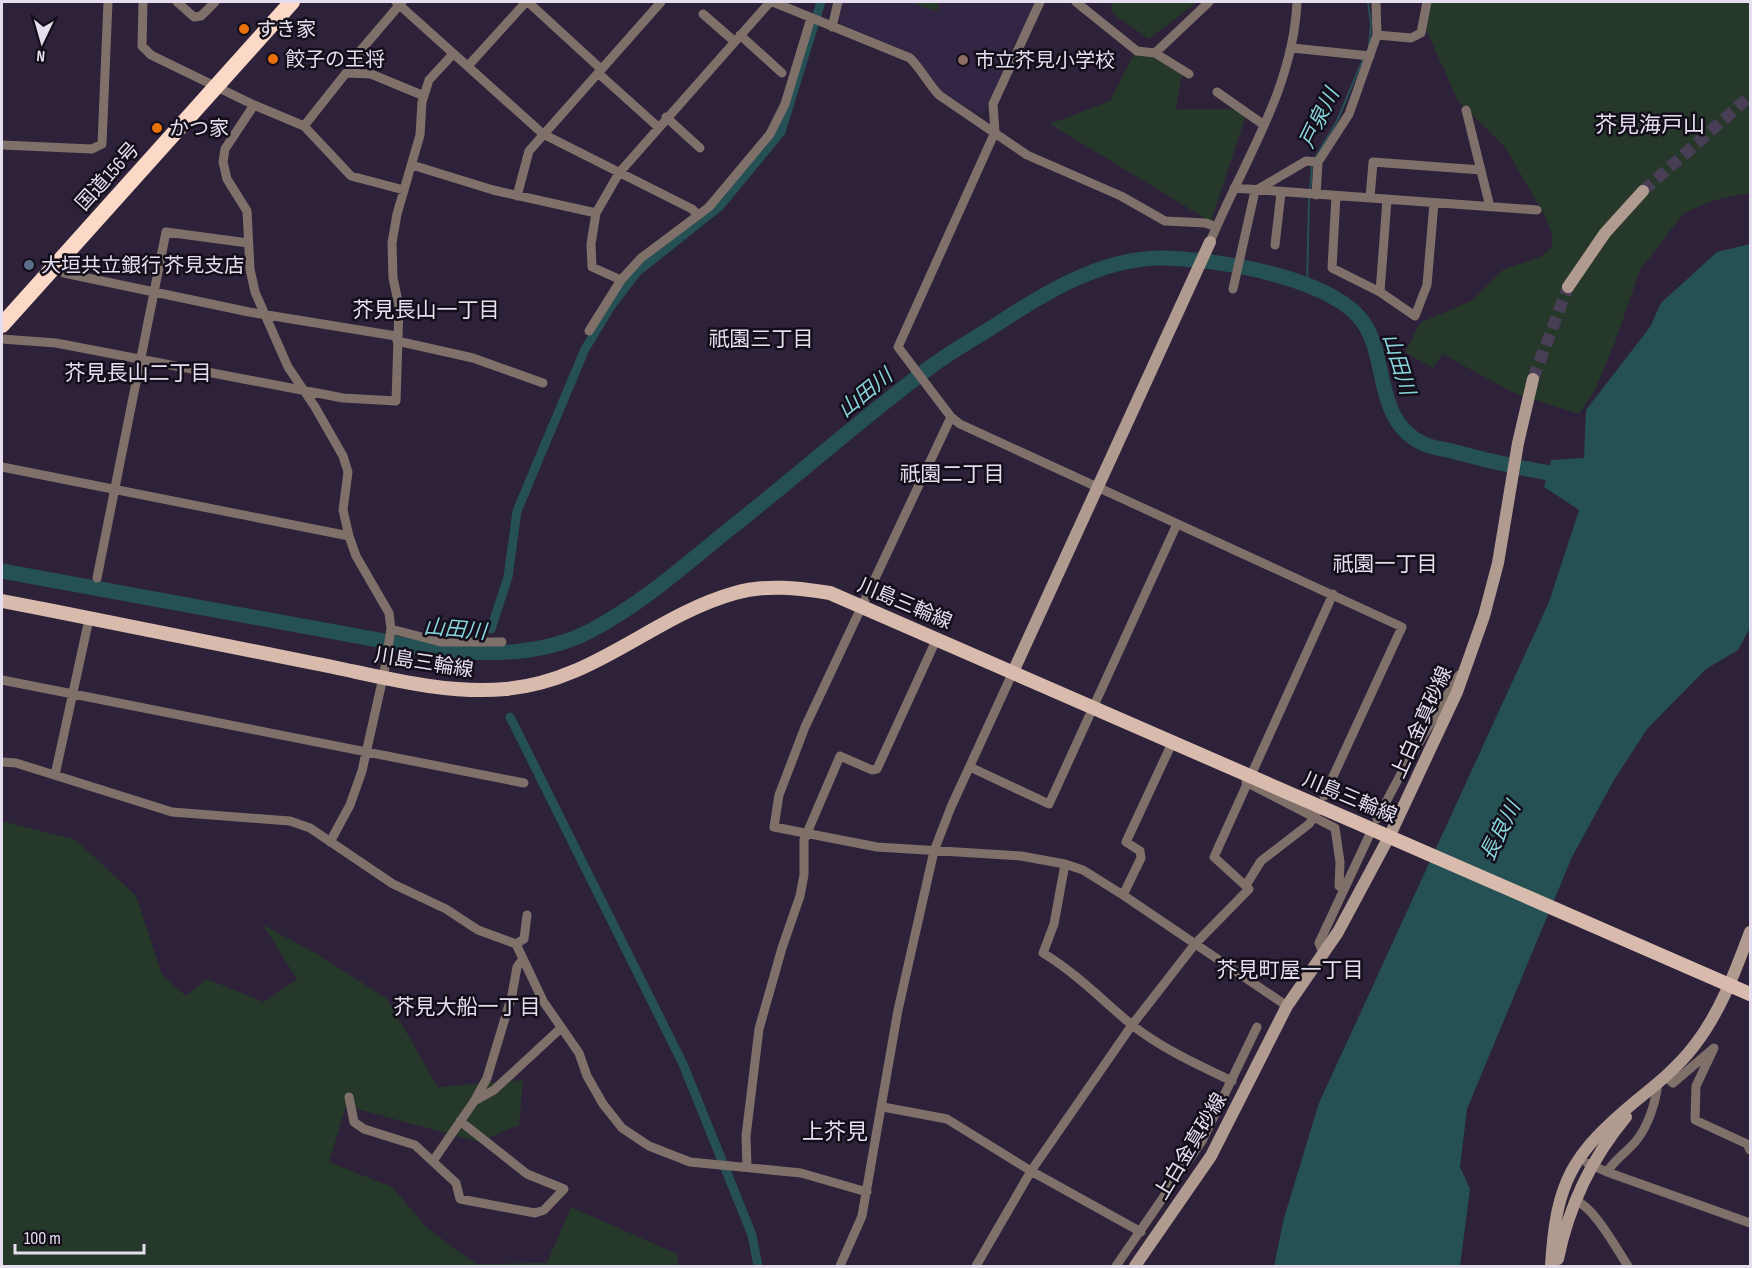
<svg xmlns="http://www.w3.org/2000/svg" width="1752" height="1268" viewBox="0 0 1752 1268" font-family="'Sofia Sans Condensed','Noto Sans JP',sans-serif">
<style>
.built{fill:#332544}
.green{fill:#263829}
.water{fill:#255054}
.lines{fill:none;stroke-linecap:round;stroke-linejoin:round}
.stream{stroke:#255054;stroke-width:2}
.canal{stroke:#255054;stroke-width:9}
.river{stroke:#255054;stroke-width:15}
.secondary-tunnel{stroke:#483e55;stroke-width:12;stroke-dasharray:12 6;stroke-linecap:butt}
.street{stroke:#7f716a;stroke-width:9}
.secondary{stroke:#b19a8f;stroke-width:12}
.primary{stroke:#d8bbac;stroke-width:14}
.highway{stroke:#fcd8c6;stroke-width:16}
.food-dot{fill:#e8710a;stroke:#130e19;stroke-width:2}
.education-dot{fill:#8d6e63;stroke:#130e19;stroke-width:2}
.service-dot{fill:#5c6f8a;stroke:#130e19;stroke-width:2}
.labels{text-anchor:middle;stroke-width:5;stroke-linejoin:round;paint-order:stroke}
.poi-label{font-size:20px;fill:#e4deee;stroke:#130e19;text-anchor:start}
.street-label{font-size:20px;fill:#e4deee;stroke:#130e19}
.water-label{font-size:21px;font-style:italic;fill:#87d5dc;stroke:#130e19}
.neighbourhood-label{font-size:21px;fill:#e4deee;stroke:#130e19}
.quarter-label{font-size:22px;fill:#e4deee;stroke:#130e19}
</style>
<rect width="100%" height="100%" fill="#2d223a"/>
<path class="built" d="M842 2H1038L1015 41 983 115 941 91 915 55 845 26 838 18Z"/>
<path class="green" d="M909 2H939L937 11Z
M1111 2H1197L1149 39 1112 13Z
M1427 2H1750V193L1715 200 1684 213 1640 270 1615 342 1595 390 1579 414 1514 393 1442 354 1433 368 1405 352 1420 323 1473 300 1503 270 1542 256 1552 247V234L1545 216 1505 147 1458 101 1425 27Z
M1137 48 1182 73 1176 109H1248L1211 222 1050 124 1110 101Z
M2 821 76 840 136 896 162 975 186 996 207 979 264 1002 297 979 263 925 319 955 387 999 438 1087 523 1080 519 1125 479 1142 346 1106 329 1162 392 1187 427 1228 476 1264 547 1263 571 1207 677 1254 679 1266H2Z"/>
<path class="water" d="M1750 244V628L1738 650 1706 669 1647 729 1614 780 1572 857 1467 1109 1460 1167 1470 1189 1460 1266H1274L1284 1218 1319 1103 1549 602 1579 510 1544 487 1551 460 1584 458 1586 410 1650 327 1661 303 1717 252Z"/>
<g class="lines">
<path class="stream" d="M1368 2 1371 24 1369 46
M1314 160 1337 121 1364 57
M1310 192 1312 165
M1307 286 1309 198"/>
<path class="canal" d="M491 629 508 577 517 511 585 349 611 306 637 272 720 206 781 132 821 2
M510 717 683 1064 752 1235 758 1266"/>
<path class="river" d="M2 571 438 651C490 654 542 656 590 631 640 605 684 566 727 531 796 477 863 417 933 365 955 349 979 336 1002 321 1049 290 1105 257 1164 258 1215 259 1335 277 1365 325 1388 362 1375 420 1422 443 1431 448 1444 449 1455 452 1492 462 1529 470 1567 476"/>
<path class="secondary-tunnel" d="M1643 191 1750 96
M1533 379 1568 287"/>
<path class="street" d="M143 2 142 46 151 55 254 105 304 126 351 176 404 190
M177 2 194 17 201 16 215 2
M396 2 543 134 692 209 698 215
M528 2 601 69
M773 2 910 58C921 69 928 83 939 95L1027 155 1121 196 1165 221 1206 223 1216 227
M1040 2 993 104 995 132 898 347 951 417 960 424 1402 627 1324 796
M1076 2 1137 51 1155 53 1189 74
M703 14 734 41
M832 27 838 2
M740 35 782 73
M1377 35 1411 38 1421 33 1427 2
M1292 48 1370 56
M1155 53 1209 2
M468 66 526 2
M355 71 361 50 402 2
M598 73 657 126
M1217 92 1264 125
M254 105 225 149 223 162 227 179 247 211 250 269 255 292 288 367 315 407 343 456 348 472 343 510 349 536 356 556 389 613 391 629
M1466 110 1490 207
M666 117 700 148
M304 126 346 73 371 74 424 96
M2 145 92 149 102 144 108 2
M412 165 493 190 596 213
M1234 188 1537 210
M1316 195 1318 162 1349 114 1377 35 1376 2
M517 196 529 151 661 2
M1336 196 1332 268 1380 292 1415 316 1427 285 1434 203
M1370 198 1373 162 1481 170
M1210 242C1243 162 1293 90 1297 2
M1275 245 1281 193
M64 273 249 312 396 336
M621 280 592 267 591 244 596 213 619 173 770 2
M1233 289 1255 191 1306 161 1318 162
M1380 292 1387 200
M589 331 621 280 641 258 709 207 770 134 785 104 811 18
M2 339 56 343 343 398 396 401 399 306 393 278 392 243 397 214 420 135 422 102 429 80 453 54
M397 341 473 358 543 383
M951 417 805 727 779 795 774 827 877 847 1021 856 1065 864 1083 870 1123 895 1287 1006
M2 467 349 536
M97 578 166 232 248 243
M2 680 524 783
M2 762 16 763 172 812 290 821 310 828 393 884 446 909 478 930 516 944 543 1001 579 1053 587 1076 603 1104 622 1128 649 1146 690 1162 801 1173 867 1192
M970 767 1049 804 1177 524
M55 775 89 619
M1246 782 1335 828 1340 862 1339 886 1344 890
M1377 819 1404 768 1459 675
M330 842 350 805 362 771 384 673 391 629 441 642H502
M1065 864 1054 924 1043 953C1076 973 1102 1000 1132 1025 1161 1048 1198 1065 1232 1081
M1246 885 1261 861 1309 824 1316 814
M1123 895 1141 858 1140 851 1126 842 1173 741
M516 944 524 939 527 915
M1324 955 1319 943 1369 836
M1665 1076 1673 1083 1714 1048 1696 1086 1695 1120 1747 1144 1750 1150
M349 1097 354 1122 364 1129 415 1145 456 1183 460 1199 535 1213 544 1210 564 1189 527 1174 460 1121
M476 1100 494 1090 561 1028
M883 1107 947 1119 1031 1171 1141 1232
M433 1161 475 1100 487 1078 512 995 517 967 522 960
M1587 1163 1607 1172 1750 1223
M747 1167 746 1136 759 1029 782 948 800 896 804 875V840L840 756 872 770 877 769 937 638
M1607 1172C1615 1159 1627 1152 1636 1141 1649 1125 1656 1101 1658 1082
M1575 1200C1595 1208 1616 1248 1628 1266
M840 1266 862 1216 898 1010 934 851 951 807 1013 672
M976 1266 1031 1171 1132 1025 1195 944 1249 889 1214 857 1333 594
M1116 1266 1202 1141 1257 1027"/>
<path class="secondary" d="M1568 287 1605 233 1643 191
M1013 672 1210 242
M1558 1259C1569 1205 1591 1159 1626 1117
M1135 1266 1211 1156 1287 1006 1338 932 1390 835 1457 692 1484 616 1498 563 1518 443 1533 379
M1551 1266C1556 1181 1572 1154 1637 1100 1657 1084 1678 1067 1694 1046 1720 1013 1735 972 1750 932"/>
<path class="primary" d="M2 601C106 621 210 642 313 663 376 675 442 695 506 689 595 681 653 616 735 593 767 584 798 588 830 593L1750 994"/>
<path class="highway" d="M2 325 292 2"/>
</g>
<g class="food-dot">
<circle cx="244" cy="29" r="6"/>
<circle cx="273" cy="59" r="6"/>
<circle cx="157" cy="128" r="6"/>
</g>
<circle class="education-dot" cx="963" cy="60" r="6"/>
<circle class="service-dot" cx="29" cy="265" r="6"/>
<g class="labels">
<g class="poi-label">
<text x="256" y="36">すき家</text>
<text x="285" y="66">餃子の王将</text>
<text x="975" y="67">市立芥見小学校</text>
<text x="169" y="135">かつ家</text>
<text x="41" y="272">大垣共立銀行 芥見支店</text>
</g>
<g class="street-label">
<text transform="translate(107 176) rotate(-48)" y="7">国道156号</text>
<text transform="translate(905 603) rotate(23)" y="7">川島三輪線</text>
<text transform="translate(424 662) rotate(9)" y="7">川島三輪線</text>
<text transform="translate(1421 722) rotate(-66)" y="7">上白金真砂線</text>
<text transform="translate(1350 797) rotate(23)" y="7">川島三輪線</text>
<text transform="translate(1190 1146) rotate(-59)" y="7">上白金真砂線</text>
</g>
<g class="water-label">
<text transform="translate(1319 118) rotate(-64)" y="7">戸泉川</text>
<text transform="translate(1399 364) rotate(73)" y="7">山田川</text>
<text transform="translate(865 393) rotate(-39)" y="7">山田川</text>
<text transform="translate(455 629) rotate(5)" y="7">山田川</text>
<text transform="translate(1500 831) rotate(-63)" y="7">長良川</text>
</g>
<g class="neighbourhood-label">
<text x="426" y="317">芥見長山一丁目</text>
<text x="761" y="346">祇園三丁目</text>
<text x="138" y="380">芥見長山二丁目</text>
<text x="952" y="481">祇園二丁目</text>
<text x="1385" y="571">祇園一丁目</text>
<text x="1290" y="977">芥見町屋一丁目</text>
<text x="467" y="1014">芥見大船一丁目</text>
</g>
<g class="quarter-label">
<text x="1650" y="132">芥見海戸山</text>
<text x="835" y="1139">上芥見</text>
</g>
</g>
<rect width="1752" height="1268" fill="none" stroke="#e4deee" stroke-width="6"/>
<g transform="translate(42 42) rotate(185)" stroke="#130e19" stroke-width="4.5" paint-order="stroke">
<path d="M0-4.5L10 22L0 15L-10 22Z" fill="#e4deee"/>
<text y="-9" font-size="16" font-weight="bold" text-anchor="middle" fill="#e4deee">N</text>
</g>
<path d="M15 1244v9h129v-9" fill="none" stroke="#e4deee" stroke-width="3"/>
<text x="24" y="1244" font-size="18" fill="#e4deee" stroke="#130e19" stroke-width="4.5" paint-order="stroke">100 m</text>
</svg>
